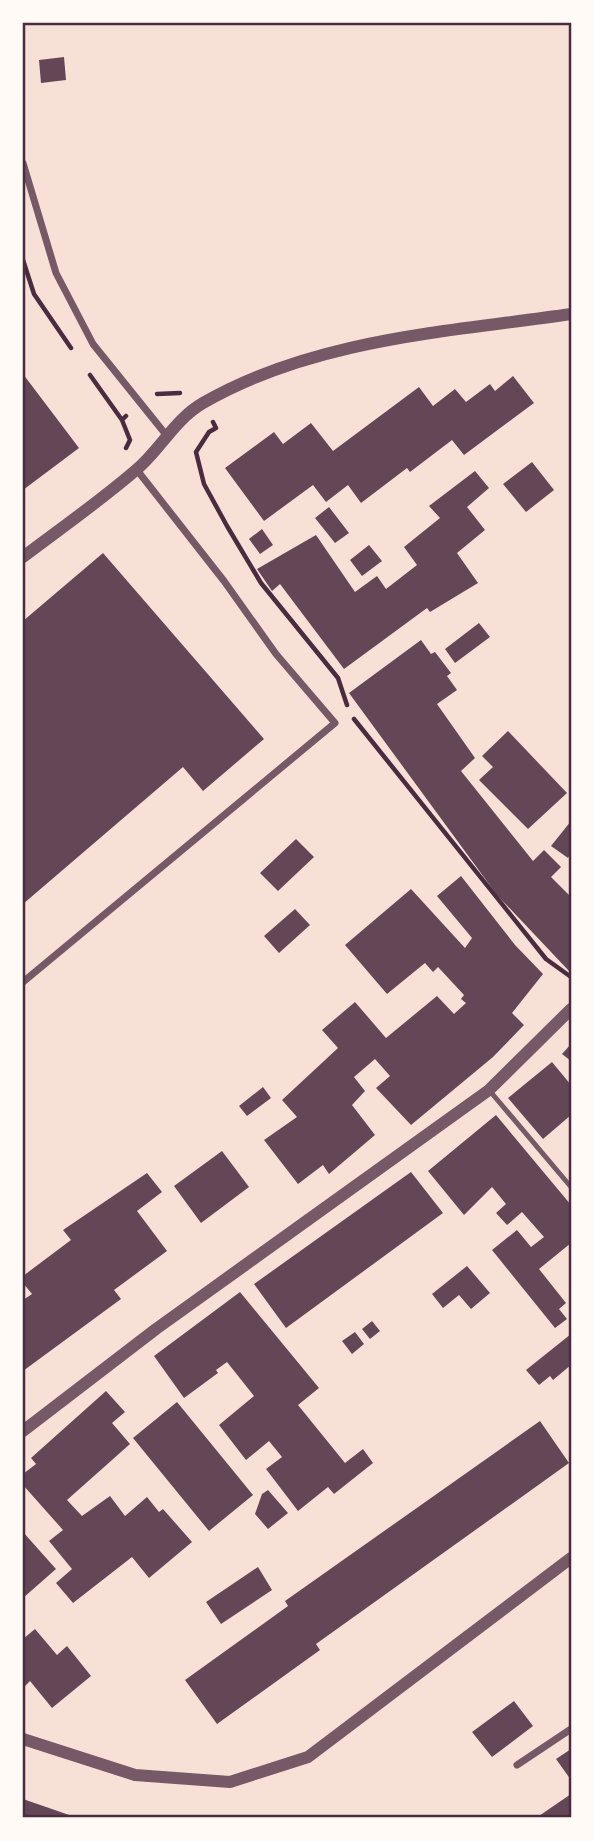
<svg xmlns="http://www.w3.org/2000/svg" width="594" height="1841" viewBox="0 0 594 1841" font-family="'Playfair Display',serif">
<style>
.building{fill:#644757}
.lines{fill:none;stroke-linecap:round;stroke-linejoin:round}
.path{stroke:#4a2c40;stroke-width:4.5}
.service{stroke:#755966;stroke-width:5}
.minor{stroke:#755966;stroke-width:7}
.tertiary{stroke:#755966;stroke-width:12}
.neatline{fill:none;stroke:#4a2c40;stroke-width:2.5}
</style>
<rect width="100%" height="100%" fill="#f7e1d7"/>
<path class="building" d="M64 57 66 80 41 83 39 60Z
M23 374 79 448 23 490Z
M513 376 534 403 464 455 452 440 410 472 407 468 361 503 348 485 326 502 313 485 264 521 225 468 274 432 283 444 311 423 333 451 419 387 433 406 455 389 466 402 490 384 495 391Z
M532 462 554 490 526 512 503 484Z
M475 471 489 488 467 507 485 530 457 553 478 583 430 612 427 608 344 669 280 584 272 591 257 569 316 535 355 592 377 576 386 589 417 565 404 547 440 518 429 506Z
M329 507 349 533 335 543 315 518Z
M262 529 273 545 260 554 249 539Z
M369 545 382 561 362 576 350 560Z
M103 553 264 739 203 791 183 767 23 904V621Z
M479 623 490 637 455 663 445 649Z
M421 640 431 654 435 652 451 673 447 676 457 690 437 704 475 758 461 771 533 861 544 850 561 867 551 877 571 897 569 971 497 895 349 693Z
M508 731 567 793 528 829 479 780 493 767 482 756Z
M571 821V853L568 858 551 846Z
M296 839 314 857 278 891 260 873Z
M461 876 515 945 543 974 512 1013 524 1025 493 1057 411 1125 376 1088 390 1076 375 1059 354 1077 365 1091 352 1105 375 1135 329 1174 323 1165 298 1184 264 1140 297 1117 282 1100 338 1048 322 1030 355 1002 386 1038 437 996 454 1014 466 1003 461 999 464 995 438 967 433 972 425 963 387 994 345 945 411 889 465 948 472 938 437 896Z
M295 909 310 925 279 953 264 936Z
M571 1044V1061L562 1054Z
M552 1062 571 1085V1115L543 1139 508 1098Z
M263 1087 271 1098 247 1116 239 1106Z
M496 1115 571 1205V1243L539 1269 566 1303 559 1309 567 1319 555 1328 492 1250 517 1230 531 1247 544 1237 522 1212 507 1225 496 1213 506 1204 492 1187 464 1215 428 1171Z
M222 1151 249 1187 201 1223 174 1186Z
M411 1172 443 1213 286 1328 254 1284Z
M147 1173 162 1192 137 1211 167 1251 114 1290 121 1299 23 1371V1300L32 1294 23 1283V1276L71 1240 63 1230Z
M467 1266 490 1293 471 1309 459 1295 443 1308 432 1294Z
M240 1292 319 1388 298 1405 345 1463 363 1449 373 1463 334 1494 328 1487 298 1511 266 1469 282 1457 269 1441 246 1460 219 1425 254 1396 227 1362 216 1370 218 1373 184 1398 154 1356Z
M372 1321 380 1331 370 1339 362 1329Z
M355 1332 364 1344 352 1354 342 1341Z
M571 1334V1365L553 1380 550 1376 539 1385 526 1370Z
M106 1391 125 1412 112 1423 130 1444 67 1500 82 1516 110 1496 125 1516 147 1497 159 1512 163 1509 192 1542 149 1578 132 1557 73 1603 56 1583 72 1569 49 1541 63 1530 23 1485V1474L36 1464 31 1458Z
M177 1402 253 1495 209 1531 133 1438Z
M540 1421 569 1463 316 1644 320 1650 217 1724 185 1680 288 1606 285 1601Z
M268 1490 288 1513 268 1529 255 1514 262 1494Z
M23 1532 56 1569 23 1598Z
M258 1567 272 1590 221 1624 206 1602Z
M35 1629 57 1655 67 1646 91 1676 52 1708 30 1681 25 1686 23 1684V1639Z
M514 1701 533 1726 492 1757 472 1732Z
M571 1749V1780L556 1759Z
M571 1794V1818H536Z
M23 1799 72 1816 71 1818H23Z"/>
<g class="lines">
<path class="path" d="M23 260 34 294 71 348
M90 375 122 420 126 416
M157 394 180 393
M122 420 130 440 126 448
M213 422 216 428 209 432 196 452 204 484 227 526 261 583 338 678 347 705
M354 719 546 959 571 977"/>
<path class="service" d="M489 1090 571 1187"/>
<path class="minor" d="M23 163 56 273 93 344 167 436
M23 982 335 723 276 654 224 581 137 470
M517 1765 571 1729"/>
<path class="tertiary" d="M23 557C60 529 100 501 136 470 160 450 175 419 203 403 314 339 447 332 571 314
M23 1431 156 1329 489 1090 571 1009
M23 1739 135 1775 230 1782 308 1757 571 1558"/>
</g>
<rect width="594" height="1841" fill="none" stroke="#fffaf5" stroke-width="49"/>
<rect x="24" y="24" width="546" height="1792" class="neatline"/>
</svg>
